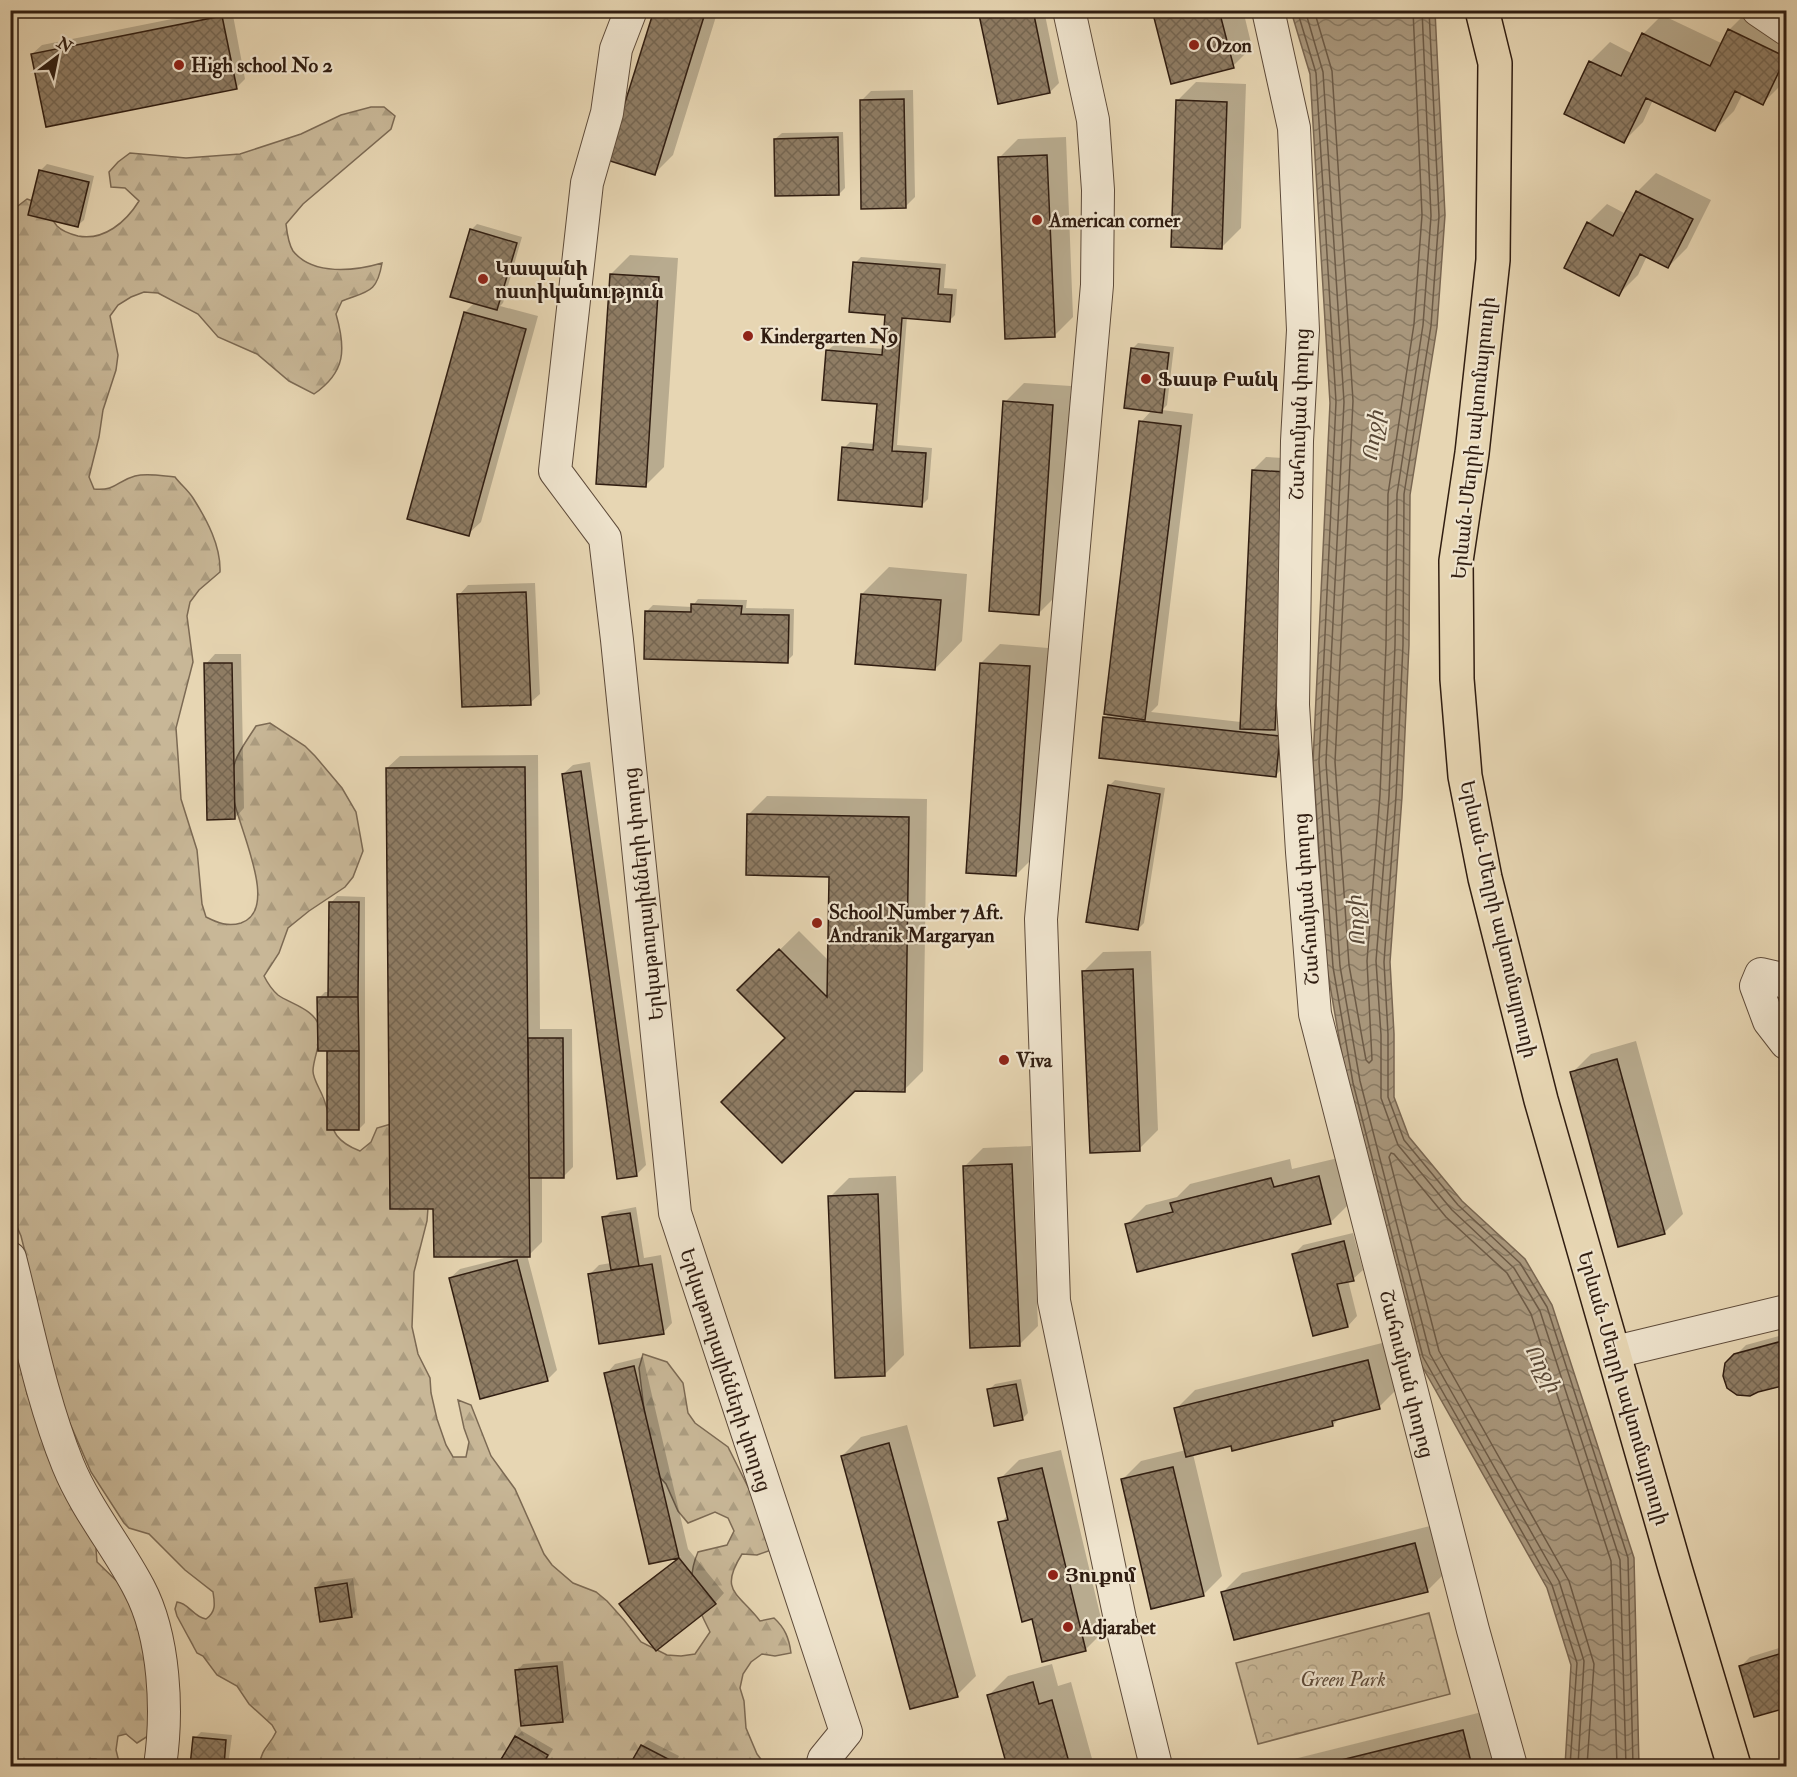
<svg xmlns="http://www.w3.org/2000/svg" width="1797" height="1777" viewBox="0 0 1797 1777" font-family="'IM FELL Double Pica','Noto Serif Armenian',serif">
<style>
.forest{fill:url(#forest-firs);stroke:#7c6a54;stroke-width:1.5}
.park{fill:url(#park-crowns);stroke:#7c6a54;stroke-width:1.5}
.water{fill:url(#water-waves);stroke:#796651;stroke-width:1.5}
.shadow{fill:#0003}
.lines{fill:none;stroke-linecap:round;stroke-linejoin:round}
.shore{stroke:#6c5a46;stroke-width:1.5}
.building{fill:url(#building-cross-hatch);stroke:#301d11;stroke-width:1.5}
.minor-casing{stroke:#5e4b3a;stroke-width:34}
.highway-casing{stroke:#301d11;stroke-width:36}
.minor{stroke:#efe4ce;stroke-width:32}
.highway{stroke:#e7d6b3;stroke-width:33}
.poi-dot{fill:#8f2418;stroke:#efe4ce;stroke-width:2}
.labels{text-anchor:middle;stroke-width:4.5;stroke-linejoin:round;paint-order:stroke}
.poi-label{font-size:20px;font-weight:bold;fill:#301d11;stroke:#efe4ce;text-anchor:start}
.street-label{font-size:20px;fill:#301d11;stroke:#efe4ce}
.park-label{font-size:20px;font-style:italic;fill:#5e4b39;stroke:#efe4ce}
.water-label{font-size:21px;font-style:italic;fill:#5a4836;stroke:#efe4ce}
</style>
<defs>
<pattern id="forest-firs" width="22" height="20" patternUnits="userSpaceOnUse" patternTransform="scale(1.5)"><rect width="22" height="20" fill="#c8b797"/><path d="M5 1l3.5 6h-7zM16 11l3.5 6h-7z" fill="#ac9d81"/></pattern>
<pattern id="park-crowns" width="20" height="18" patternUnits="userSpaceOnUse" patternTransform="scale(1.5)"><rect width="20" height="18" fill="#c8b797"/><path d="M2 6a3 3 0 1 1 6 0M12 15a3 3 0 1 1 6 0" fill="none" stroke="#ac9d81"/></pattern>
<pattern id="water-waves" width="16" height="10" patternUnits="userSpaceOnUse" patternTransform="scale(1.5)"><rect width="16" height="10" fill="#a9977c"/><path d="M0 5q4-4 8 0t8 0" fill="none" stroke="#8a7b64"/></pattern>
<pattern id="building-cross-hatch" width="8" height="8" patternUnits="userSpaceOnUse" patternTransform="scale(1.5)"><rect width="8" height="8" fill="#8f7d65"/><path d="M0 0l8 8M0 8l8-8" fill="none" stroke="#756652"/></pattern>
</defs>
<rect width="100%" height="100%" fill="#e7d6b3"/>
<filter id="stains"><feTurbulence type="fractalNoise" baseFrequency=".00333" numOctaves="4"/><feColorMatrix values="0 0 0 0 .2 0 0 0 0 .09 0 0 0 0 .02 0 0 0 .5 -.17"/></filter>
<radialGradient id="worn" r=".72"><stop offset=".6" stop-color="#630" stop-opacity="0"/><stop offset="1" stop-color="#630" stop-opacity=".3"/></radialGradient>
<path class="forest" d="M371 107H384L395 116 391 129 303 204 286 224C287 233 288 243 293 251 313 276 355 271 382 263 377 293 368 291 342 301L336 314C346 349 346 372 314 394L289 381 257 354 218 337 198 314 158 293 144 292 131 297 118 305 110 316 118 355 116 370 103 410 99 437 89 477 94 489C117 491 116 481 135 476 148 473 162 476 175 477 180 484 188 490 193 498 207 520 221 546 220 572L199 590 190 602 187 616 193 662 176 728 181 799 197 850 202 904 206 917C218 923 228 927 241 923 283 909 233 818 232 790 230 760 241 750 256 726L270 723 305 746 315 756 342 788 356 812 363 851 353 877 345 887 309 911 288 928 279 953 264 976C268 984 271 989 278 995 290 1004 316 1009 320 1029 322 1040 313 1059 313 1071 313 1079 320 1089 323 1097 334 1124 327 1138 360 1151L371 1142 377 1128 391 1124 428 1208 427 1221 414 1272 412 1327 418 1354 430 1378 431 1393 437 1419 446 1445 453 1457H466L469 1442 464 1428 458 1400 471 1405 491 1456 515 1489 544 1554 552 1565 573 1583 596 1592 607 1601 624 1620 641 1642 667 1655 681 1656 695 1654 710 1632C696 1603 684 1584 698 1552L727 1545 734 1531 728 1518 715 1512 688 1523 678 1511 666 1484 656 1473 650 1458 639 1368 643 1354 667 1362 683 1383 688 1413 695 1423 728 1447 760 1511 771 1550 757 1555 742 1554C718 1592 739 1593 760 1621L774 1618C785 1628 789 1638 791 1653L775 1656 762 1654 751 1662 743 1674 740 1688 744 1701 746 1728 757 1754 766 1766H259C262 1747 269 1747 276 1732L272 1725 249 1704 237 1686 217 1675 203 1656 197 1653 177 1616 175 1609 177 1602C189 1603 193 1617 206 1619 216 1612 215 1604 213 1592L185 1570 149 1534 129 1528 124 1523 91 1472 52 1382 26 1256 21 1236 11 1213 10 212 27 199C49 206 45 211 57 226 63 232 70 234 78 236 104 241 126 222 139 201L125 188 111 187 109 172 118 162 130 153 186 158 240 154 301 134 341 115Z
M10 1348 20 1357 27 1394 45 1426 99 1544 96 1549 97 1562 128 1592 148 1663V1736L137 1743 126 1734 118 1736 116 1750 120 1766H105L96 1759H89L78 1766H11Z"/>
<path class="park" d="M1429 1613 1450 1694 1258 1744 1236 1663Z"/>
<path class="water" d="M1291 11H1435L1445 215 1437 327 1410 495 1409 645 1402 797 1390 962 1394 1034V1097L1409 1137 1462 1201 1525 1259 1552 1305 1634 1558 1639 1766H1565L1571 1665 1547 1588 1418 1359 1347 1084 1327 968 1313 762 1330 403 1310 74Z"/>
<path class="shadow" d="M217 10H232L245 79 236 88 32 54 42 45Z
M655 10H718L673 155 654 174Z
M980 10H1044L1059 83 1050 92Z
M1153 10H1243L1252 47 1233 66Z
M1748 11 1786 30V75L1782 84 1763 103 1743 93 1734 111 1715 130 1653 100 1643 122 1624 141 1566 113 1591 61 1610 42 1633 54 1643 34 1662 15 1721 43 1729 30Z
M1196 82 1246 84 1241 228 1222 247 1177 101Z
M913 90 915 197 906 206 861 101 871 91Z
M843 132 845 188 839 194 775 139 782 133Z
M1066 137 1073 317 1054 336 999 158 1018 139Z
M47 164 94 176 84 220 77 226 30 214 41 170Z
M1656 173 1711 200 1687 248 1668 267 1647 256 1638 275 1619 294 1588 223 1607 204 1626 214 1637 192Z
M477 224 522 237 503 303 500 306 538 316 481 522 468 534 465 312 475 302 471 230Z
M630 255 678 258 664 467 645 486 611 274Z
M861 257 946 264 944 288 957 289 955 315 949 321 907 317 897 445 932 448 928 499 922 505 844 448 850 442 875 444 879 403 827 351 834 345 884 349 887 314 855 263Z
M1138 343 1174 347 1167 405 1162 410 1193 414 1158 705 1151 712 1241 722 1253 470 1266 457 1300 459 1288 716 1278 726 1289 727 1285 766 1275 776 1105 718 1109 713 1141 422 1152 410 1132 349Z
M1024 383 1071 386 1058 594 1039 613 1005 402Z
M889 567 967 574 962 641 935 669 862 594Z
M535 583 540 694 530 703 459 595 468 585Z
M698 599 747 600 746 608 794 609 793 655 787 661 647 611 653 605 692 607Z
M1000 644 1048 648 1035 856 1016 875 981 663Z
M215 654H241L244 808 235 818 206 664Z
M538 755 540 1029H572L573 1167 564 1176H542V1242L529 1255H527L557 1370 547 1380 450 1278 460 1269 508 1257 435 1207 387 768 400 756Z
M590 762 646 1165 636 1175 563 774 573 765Z
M1115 780 1165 788 1144 923 1138 929 1109 786Z
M767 796 927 799 923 1071 904 1090 787 1038 739 990 799 931 829 961 830 875 748 815Z
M337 896 365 897V1123L359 1129 328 1050 319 998 325 992H330L331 903Z
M1151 951 1158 1130 1139 1149 1084 971 1103 952Z
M1636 1041 1683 1214 1664 1233 1572 1073 1591 1054Z
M1031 1146 1038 1326 1019 1345 964 1167 983 1148Z
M1338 1158 1349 1204 1330 1223 1127 1224 1146 1205 1177 1197 1190 1184 1290 1159 1292 1169Z
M896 1176 904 1355 885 1374 830 1197 849 1178Z
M636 1207 644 1258 661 1255 672 1323 663 1333 590 1274 599 1265 611 1263 604 1218 610 1212Z
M1353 1233 1363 1270 1353 1279 1348 1280 1357 1316 1348 1326 1294 1254 1303 1245Z
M1786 1334V1383L1758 1391 1727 1364 1746 1345Z
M1386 1342 1398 1388 1379 1407 1341 1417 1333 1425 1232 1444 1193 1454 1222 1576 1203 1595 1122 1480 1141 1461 1186 1450 1176 1409 1195 1390Z
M643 1357 688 1549 724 1593 715 1603 621 1605 681 1556 650 1563 606 1374 615 1364Z
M1021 1379 1028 1413 1022 1419 989 1390 995 1384Z
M907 1425 976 1676 957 1695 842 1456 861 1437Z
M1061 1450 1104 1631 1085 1650 1033 1618 1000 1523 1008 1515 1000 1479 1019 1460Z
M1434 1525 1446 1572 1427 1591 1223 1592 1242 1573Z
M353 1578 357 1610 351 1616 316 1588 322 1582Z
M1786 1646V1706L1755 1715 1741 1666 1750 1657Z
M563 1661 569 1714 563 1721 517 1671 523 1664Z
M1052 1664 1058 1686 1071 1682 1094 1766H1008L989 1695 1008 1676Z
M1482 1712 1493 1758 1485 1766H1283L1290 1760Z
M522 1731 553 1749 543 1766H499L516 1737Z
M201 1732 232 1735 228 1766H192L195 1738Z
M648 1740 679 1756 674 1766H631L642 1746Z"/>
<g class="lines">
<path class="shore" d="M1297 10 1316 73 1336 402 1319 762 1333 967 1353 1083 1423 1357 1552 1585 1577 1663 1570 1766
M1305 10 1323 72 1344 402 1326 762 1340 966 1360 1081 1430 1354 1559 1581 1584 1661 1578 1766
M1314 10 1332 71 1353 401 1335 762 1349 965 1366 1060 1369 1063 1372 1060 1367 961 1380 795 1386 645 1388 494 1414 324 1422 215 1413 10
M1422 10 1431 216 1423 325 1397 494 1395 645 1389 796 1376 961 1381 1035V1098L1398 1145 1452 1210 1514 1268 1540 1311 1620 1560 1626 1766
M1429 10 1439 216 1431 326 1404 494 1403 645 1396 796 1384 962 1388 1034V1097L1404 1140 1458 1205 1520 1263 1547 1307 1628 1558 1633 1766
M1587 1766 1594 1664 1569 1581 1439 1351 1389 1157 1391 1153 1394 1154 1446 1217 1507 1273 1531 1314 1611 1561 1617 1766"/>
</g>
<path class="building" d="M654 10H706L655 175 607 160Z
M978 10H1033L1050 93 998 104Z
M1152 10H1219L1234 68 1171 84Z
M222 16 237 89 46 127 31 54Z
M1728 29 1786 57 1763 105 1735 91 1715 131 1646 98 1624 143 1564 114 1589 61 1621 76 1642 33 1710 66Z
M904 99 906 208 861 209 860 100Z
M1176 100 1227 102 1222 249 1171 247Z
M838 137 839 195 775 196 774 139Z
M1047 155 1055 337 1005 339 998 157Z
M39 170 89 182 78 227 28 215Z
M1636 191 1693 219 1668 268 1640 254 1619 296 1564 268 1587 222 1613 236Z
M470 229 517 243 497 310 450 297Z
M853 262 940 269 938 294 952 295 950 322 902 318 892 451 926 453 922 507 838 500 842 447 873 450 877 404 822 400 826 350 882 355 885 315 849 312Z
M610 274 659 277 646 487 596 484Z
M464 312 526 329 469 536 407 519Z
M1131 348 1169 353 1162 413 1124 408Z
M1003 401 1053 405 1039 615 989 611Z
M1139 421 1181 426 1145 720 1104 714Z
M1252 470 1287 472 1275 730 1240 729Z
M526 592 531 705 462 707 457 594Z
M861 594 941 600 935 670 855 664Z
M691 604 742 606 741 614 789 615 788 663 644 659 645 611 691 612Z
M204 663H232L235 819 207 820Z
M980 663 1030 666 1016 876 966 873Z
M1103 717 1280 736 1276 777 1099 758Z
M525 767 530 1257H434L433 1209H390L386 768Z
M581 771 637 1176 617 1179 562 774Z
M1108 785 1160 794 1138 930 1086 922Z
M747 814 909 817 905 1092 855 1091 782 1163 721 1102 785 1038 737 990 779 949 827 997 829 877 746 875Z
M329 902H359L358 997H328Z
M1133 969 1140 1151 1090 1153 1082 971Z
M317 997H358L359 1051H318Z
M528 1038H563L564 1178H529Z
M327 1051H359V1130H327Z
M1617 1059 1665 1234 1618 1247 1570 1072Z
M1012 1164 1020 1346 970 1348 963 1166Z
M1319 1176 1331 1224 1137 1272 1125 1224 1173 1212 1170 1203 1271 1178 1274 1187Z
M878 1194 885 1376 835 1378 828 1196Z
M630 1213 639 1266 611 1270 602 1217Z
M1344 1241 1354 1281 1337 1284 1348 1327 1313 1336 1292 1254Z
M517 1260 548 1381 480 1399 449 1278Z
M652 1264 664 1334 599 1344 588 1274Z
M1786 1340V1385L1758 1392 1750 1396 1737 1395 1727 1388 1723 1376 1725 1363 1734 1354Z
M1368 1360 1380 1409 1332 1421 1333 1426 1232 1451 1231 1446 1186 1457 1174 1408Z
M634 1366 679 1558 649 1564 604 1373Z
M1016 1384 1023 1420 994 1426 987 1389Z
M889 1443 958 1697 910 1709 841 1456Z
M1173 1467 1204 1596 1151 1609 1121 1479Z
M1042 1468 1086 1651 1042 1662 1032 1619 1022 1622 998 1522 1008 1520 998 1478Z
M1415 1543 1428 1592 1234 1640 1221 1592Z
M679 1558 716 1604 656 1651 619 1604Z
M347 1583 352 1617 320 1622 315 1588Z
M1786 1652V1708L1754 1717 1739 1666Z
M557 1666 563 1722 521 1726 515 1670Z
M1033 1682 1039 1704 1052 1700 1070 1766H1007L987 1695Z
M1463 1730 1472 1766H1317Z
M515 1736 548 1755 542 1766H497Z
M193 1737 226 1740 224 1766H190Z
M641 1745 674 1762 672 1766H629Z"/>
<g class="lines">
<defs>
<path id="minor" d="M631 10 616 49 607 113 587 183 555 471 605 538 617 640 675 1213 846 1732 824 1759 822 1766
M1069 10 1093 120 1098 190 1097 285 1041 919 1054 1301 1120 1619 1156 1766
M1268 10 1294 128 1303 330 1297 441 1293 705 1302 852 1315 1014 1473 1630 1511 1766
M1758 10 1786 29
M1786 983 1774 977 1761 974 1756 986 1769 1021 1786 1043
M10 1258C28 1328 41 1398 68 1465 86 1509 117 1546 139 1588 165 1637 168 1712 160 1766
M1615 1352 1786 1311"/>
<path id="highway" d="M1482 10 1495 63 1493 260 1472 453 1456 561 1457 679 1465 776 1485 878 1541 1100 1675 1568 1734 1766"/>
</defs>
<use href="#minor" class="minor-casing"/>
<use href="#highway" class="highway-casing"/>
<use href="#minor" class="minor"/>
<use href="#highway" class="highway"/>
</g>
<g class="poi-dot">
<circle cx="1194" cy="45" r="6"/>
<circle cx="179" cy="65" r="6"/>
<circle cx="1037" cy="220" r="6"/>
<circle cx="483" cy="279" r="6"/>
<circle cx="748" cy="336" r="6"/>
<circle cx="1146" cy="379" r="6"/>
<circle cx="817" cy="923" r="6"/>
<circle cx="1004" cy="1060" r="6"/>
<circle cx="1053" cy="1575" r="6"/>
<circle cx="1068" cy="1627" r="6"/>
</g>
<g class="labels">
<g class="poi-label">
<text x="1206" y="52">Ozon</text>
<text x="191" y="72">High school No 2</text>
<text x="1049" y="227">American corner</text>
<text x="495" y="275">Կապանի<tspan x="495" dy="23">ոստիկանություն</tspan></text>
<text x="760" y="343">Kindergarten N9</text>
<text x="1158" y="386">Ֆասթ Բանկ</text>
<text x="829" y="919">School Number 7 Aft.<tspan x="829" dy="23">Andranik Margaryan</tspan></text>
<text x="1016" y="1067">Viva</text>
<text x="1065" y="1582">Յուքոմ</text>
<text x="1080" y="1634">Adjarabet</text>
</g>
<g class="street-label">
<text transform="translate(1299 414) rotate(-88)" y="7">Շահումյան փողոց</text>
<text transform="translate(1473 438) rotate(-84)" y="7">Երևան-Մեղրի ավտոմայրուղի</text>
<text transform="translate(643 894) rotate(-96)" y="7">Երկաթուղայինների փողոց</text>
<text transform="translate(1306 899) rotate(-94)" y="7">Շահումյան փողոց</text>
<text transform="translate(1499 919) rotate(77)" y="7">Երևան-Մեղրի ավտոմայրուղի</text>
<text transform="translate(726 1370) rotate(72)" y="7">Երկաթուղայինների փողոց</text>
<text transform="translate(1407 1374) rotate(76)" y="7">Շահումյան փողոց</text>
<text transform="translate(1624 1388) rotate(74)" y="7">Երևան-Մեղրի ավտոմայրուղի</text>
</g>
<g class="park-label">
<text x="1343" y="1686">Green Park</text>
</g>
<g class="water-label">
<text transform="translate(1373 436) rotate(-82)" y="7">Ողջի</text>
<text transform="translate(1356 921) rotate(-94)" y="7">Ողջի</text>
<text transform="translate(1543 1368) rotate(62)" y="7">Ողջի</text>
</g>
</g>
<rect width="1797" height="1777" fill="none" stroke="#e7d6b3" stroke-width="36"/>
<rect x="12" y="12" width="1773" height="1753" fill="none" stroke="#301d11" stroke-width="3"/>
<rect x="18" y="18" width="1761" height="1741" fill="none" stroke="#301d11" stroke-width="1.5"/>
<g transform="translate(57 57) rotate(32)" stroke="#efe4ce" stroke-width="4.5" paint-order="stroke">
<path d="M0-4.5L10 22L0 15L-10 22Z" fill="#301d11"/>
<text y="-9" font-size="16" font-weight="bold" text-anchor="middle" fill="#301d11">N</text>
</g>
<rect width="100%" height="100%" filter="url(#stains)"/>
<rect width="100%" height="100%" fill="url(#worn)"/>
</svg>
